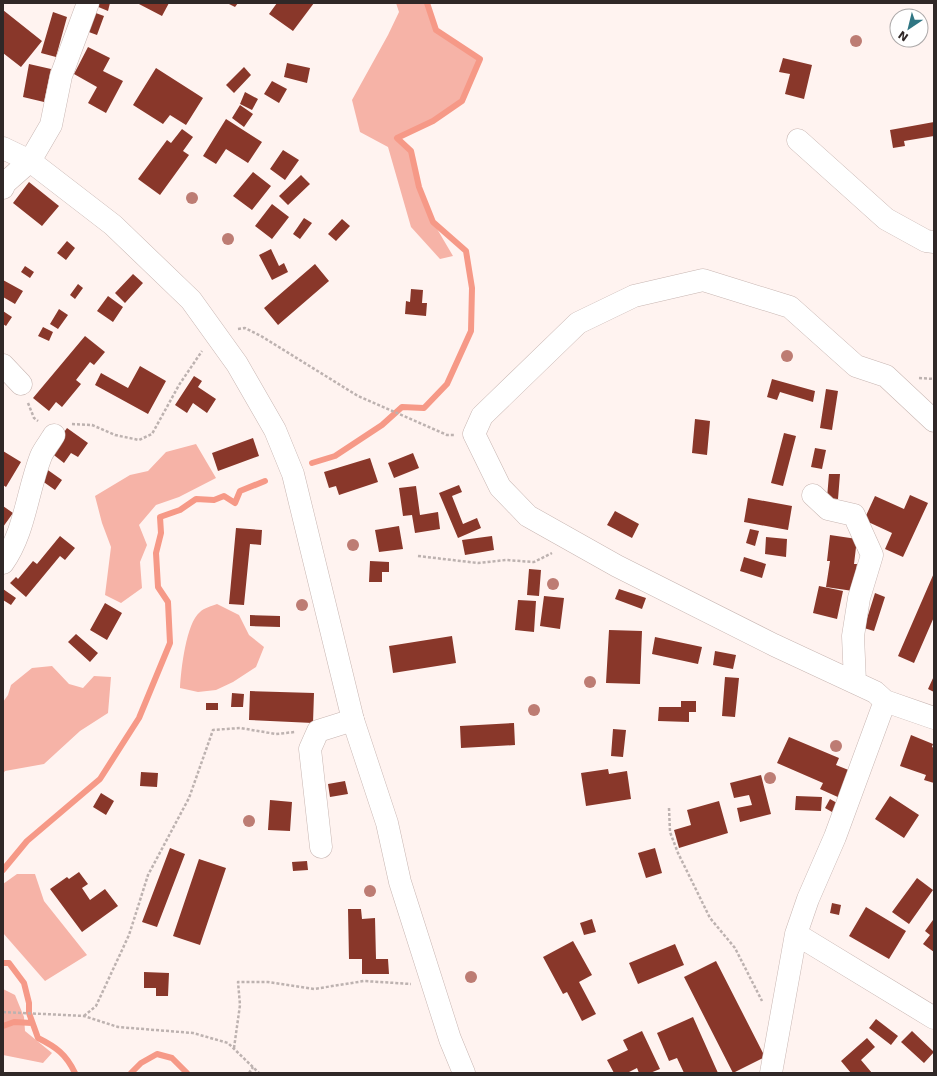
<svg xmlns="http://www.w3.org/2000/svg" width="937" height="1076" viewBox="0 0 937 1076" font-family="'DejaVu Sans',sans-serif">
<style>
.green{fill:#f6b3a7}
.lines{fill:none;stroke-linecap:round;stroke-linejoin:round}
.stream{stroke:#f69987;stroke-width:6}
.building{fill:#89372a}
.minor-casing{stroke:#c8b6b2;stroke-width:23}
.major-casing{stroke:#c8b6b2;stroke-width:23}
.path{stroke:#bdb2b0;stroke-width:2.5;stroke-dasharray:3 2;stroke-linecap:butt}
.minor{stroke:#fff;stroke-width:22}
.major{stroke:#fff;stroke-width:22}
.tree{fill:#bd7c73}
</style>
<rect width="100%" height="100%" fill="#fff3f0"/>
<path class="green" d="M396 3H427L436 30 480 59 462 101 433 121 397 138 411 151 419 187 433 222 453 256 440 259 411 227 388 147 360 132 352 100 388 35 399 12Z
M196 444 216 478 179 497 156 505 139 525 147 545 140 562 142 588 121 603 105 595 111 547 102 523 95 496 130 475 148 471 166 452Z
M217 604 239 615 249 635 264 647 256 667 233 682 216 690 198 692 180 688C181 670 186 623 200 612 204 608 212 606 217 604Z
M52 666 69 684 83 688 94 676 111 677 108 713 80 731 44 764 5 771 3 774V702L8 695 11 685 32 668Z
M17 874H35L44 901 87 955 45 981 3 933V884Z
M3 989 15 995 24 1017 25 1031 52 1053 43 1063 3 1055Z"/>
<g class="lines">
<path class="stream" d="M312 463 335 456 382 425 402 407 424 408 447 384 471 331 472 288 466 251 433 222 419 187 411 151 397 138 433 121 462 101 480 59 436 30 427 3
M3 870 27 841 100 779 139 718 170 643 168 602 158 587 156 553 161 533 160 517 180 510 196 499 214 500 224 496 235 503 240 491 265 481
M3 963H9L24 983 29 1003V1013L38 1038C56 1047 66 1054 75 1073
M3 1026 14 1022 32 1023
M131 1073 141 1063 157 1054 172 1058 187 1073"/>
</g>
<path class="building" d="M97 3H110L108 11 96 6Z
M137 3H169L162 16Z
M227 3H238L235 7Z
M277 3H314L293 31 269 14Z
M3 10 42 41 21 67 3 53Z
M53 12 67 17 56 57 41 53Z
M93 12 104 16 97 35 86 31Z
M88 47 110 58 103 71 123 81 106 113 88 103 97 87 74 74Z
M783 58 812 65 804 99 785 94 790 74 779 72Z
M287 63 310 68 307 83 284 77Z
M29 64 51 69 44 102 23 97Z
M244 67 251 75 234 93 226 85Z
M156 68 203 98 186 125 170 115 163 124 133 105Z
M272 81 287 89 279 103 264 94Z
M245 92 258 99 252 110 240 104Z
M240 105 253 114 244 127 232 118Z
M226 119 262 142 248 163 226 149 216 164 203 156Z
M934 122V136L904 141 905 146 893 148 890 130Z
M182 129 193 137 183 151 189 155 160 195 138 179 167 140 171 143Z
M283 150 299 160 285 180 270 169Z
M253 172 271 186 252 210 233 196Z
M301 175 310 184 288 205 279 196Z
M29 182 59 206 42 226 13 203Z
M272 204 289 217 272 239 255 226Z
M304 218 312 223 300 239 293 234Z
M342 219 350 226 336 241 328 234Z
M67 241 75 248 66 260 57 253Z
M271 249 279 266 284 263 288 272 272 280 259 255Z
M315 264 329 281 278 325 264 308Z
M25 266 34 272 30 278 21 272Z
M133 274 143 283 125 303 115 293Z
M3 280 23 291 15 304 3 297Z
M78 284 83 288 75 299 70 295Z
M411 289 423 290 422 303H427L426 316 405 314 406 301 410 302Z
M108 296 123 307 113 322 97 311Z
M59 309 68 315 58 329 50 324Z
M3 311 12 317 6 326 3 324Z
M43 327 53 332 49 341 38 336Z
M85 336 105 352 94 365 90 362 76 380 81 384 62 407 56 402 49 411 33 398Z
M140 366 166 381 148 414 95 385 101 373 128 388Z
M194 376 202 381 198 387 216 399 207 413 193 403 187 413 175 405Z
M772 379 815 391 813 402 780 392 777 400 767 397Z
M826 389 838 391 832 430 820 428Z
M695 419 710 421 707 455 692 453Z
M67 428 88 443 78 457 71 453 64 463 50 452Z
M784 433 796 436 783 486 771 483Z
M253 438 259 456 218 471 212 453Z
M815 448 826 450 822 469 811 467Z
M3 451 21 462 6 487 3 485Z
M413 453 419 468 394 478 388 463Z
M370 458 378 482 339 495 336 486 329 488 324 472Z
M45 468 62 480 55 490 38 478Z
M829 474H840L838 499 827 498Z
M459 485 462 492 452 496 463 524 477 518 481 528 458 538 439 493Z
M416 486 420 515 438 512 440 529 415 533 412 515 403 516 399 488Z
M910 495 928 503 903 557 885 549 892 533 864 520 875 496 904 509Z
M748 498 792 506 788 530 744 522Z
M3 506 13 513 3 527Z
M615 511 639 524 632 538 607 525Z
M399 526 403 549 379 552 375 530Z
M236 528 262 530 261 545 250 544 244 605 229 604Z
M750 529 759 531 755 546 746 543Z
M830 535 857 539 854 564H857L853 591 826 587 830 561H827Z
M60 536 75 548 65 560 60 556 26 597 10 583 16 577 18 579 33 561 37 564Z
M492 536 494 550 465 555 462 540Z
M766 537 787 539 786 557 765 554Z
M744 557 766 564 762 578 740 571Z
M370 561 389 562V572H382V582H369Z
M529 569 541 570 539 596 527 595Z
M934 573V617L914 663 898 656Z
M819 586 843 591 837 619 813 613Z
M3 589 16 598 11 605 3 600Z
M619 589 646 598 642 609 615 599Z
M875 593 885 597 874 631 864 628Z
M544 596 564 598 560 629 540 626Z
M518 600 536 601 534 632 515 630Z
M105 603 122 613 107 640 90 630Z
M250 615 280 616V627L250 626Z
M609 630 642 631 640 684 606 683Z
M76 634 98 653 90 662 68 642Z
M452 636 456 663 393 673 389 646Z
M655 637 702 647 698 664 652 654Z
M715 651 736 655 733 669 713 665Z
M934 676V692L928 689Z
M725 677 739 678 735 717 722 716Z
M250 691 314 693 313 723 249 720Z
M232 693 244 694 243 707H231Z
M681 701H696V712H689V722L658 721 659 707H681Z
M206 703H218V710H206Z
M514 723 515 745 461 748 460 726Z
M613 729 626 730 623 757 611 756Z
M911 735 933 744 932 747 934 748V783L924 780 926 775 900 766Z
M789 737 839 758 836 765 851 771 840 798 820 789 823 783 777 763Z
M608 769 609 774 627 771 631 799 586 806 581 773Z
M141 772 158 773 157 787 140 786Z
M761 775 771 814 740 822 737 808 752 805 749 795 734 798 730 783Z
M345 781 348 794 330 797 328 784Z
M101 793 114 801 106 815 93 807Z
M796 796 822 797 821 811 795 810Z
M890 796 919 815 904 838 875 819Z
M830 799 837 803 832 812 825 808Z
M270 800 292 802 290 831 268 830Z
M719 801 728 833 679 848 674 830 691 825 687 810Z
M170 848 185 854 157 927 142 922Z
M655 848 662 873 646 878 638 853Z
M199 859 226 868 200 945 173 936Z
M307 861 308 870 293 871 292 862Z
M79 872 88 884 82 888 90 900 105 889 118 906 82 932 50 889 67 877 69 879Z
M917 878 933 890 909 924 892 912Z
M832 903 841 905 839 915 830 913Z
M866 907 906 931 889 959 849 936Z
M348 909H361L362 919 375 918 376 959H388L389 974H362V959H349Z
M592 919 596 932 584 935 580 923Z
M933 920 934 921V952L923 944 930 935 925 931Z
M573 941 592 975 579 982 596 1014 582 1021 567 992 563 994 543 957Z
M675 944 684 965 638 984 629 963Z
M716 961 765 1057 733 1073 684 977Z
M144 972 169 973 168 996H156V988H144Z
M693 1017 718 1073H684L677 1058 669 1061 657 1033Z
M876 1019 898 1036 891 1045 869 1028Z
M642 1031 660 1069 650 1073H639L637 1068 627 1073H614L607 1060 628 1050 623 1040Z
M912 1031 934 1052 924 1063 901 1042Z
M867 1038 875 1047 861 1060 872 1073H851L841 1061Z"/>
<g class="lines">
<defs>
<path id="minor" d="M798 140 886 219 926 241 934 242
M3 188 5 183 30 161 51 125 61 76 88 3
M3 365 21 384
M934 421 886 376 856 366 790 307 703 280 634 296 578 323 482 416 474 434 500 487 528 516 617 566 774 645 875 692 885 701 934 718
M813 495 828 509 854 515 872 555 859 598 853 636 855 682
M3 563C25 532 27 492 41 456 44 449 50 442 54 435
M321 847 310 749 318 731 353 720
M796 934 934 1018
M771 1073 796 934 808 899 835 837 885 701"/>
<path id="major" d="M3 148 30 161 113 225 191 300 237 364 275 430 293 474 353 720 387 823 400 882 450 1039 464 1073"/>
</defs>
<use href="#minor" class="minor-casing"/>
<use href="#major" class="major-casing"/>
<path class="path" d="M238 329 245 328 261 336 358 396 447 435H454
M919 378 934 379
M28 403 34 418 38 421
M72 424 92 425 115 435 139 440 152 434 179 385 202 351
M418 556 478 563 506 560 534 562 552 553
M669 808 670 832 678 853 710 918 735 948 762 1001
M3 1012 84 1016 118 1027 193 1033 228 1043 259 1073
M84 1016 96 1006 129 935 148 875 189 798 213 730 240 728 276 734 295 732
M234 1048 240 1005 238 982H268L314 989 364 981 411 984
M249 1073 253 1067"/>
<use href="#minor" class="minor"/>
<use href="#major" class="major"/>
</g>
<g class="tree">
<circle cx="856" cy="41" r="6"/>
<circle cx="192" cy="198" r="6"/>
<circle cx="228" cy="239" r="6"/>
<circle cx="787" cy="356" r="6"/>
<circle cx="353" cy="545" r="6"/>
<circle cx="553" cy="584" r="6"/>
<circle cx="302" cy="605" r="6"/>
<circle cx="590" cy="682" r="6"/>
<circle cx="534" cy="710" r="6"/>
<circle cx="836" cy="746" r="6"/>
<circle cx="770" cy="778" r="6"/>
<circle cx="249" cy="821" r="6"/>
<circle cx="370" cy="891" r="6"/>
<circle cx="471" cy="977" r="6"/>
</g>
<rect width="937" height="1076" fill="none" stroke="#302827" stroke-width="8"/>
<g transform="translate(909 28) rotate(215)"><circle r="19" fill="#ffffff" stroke="#aca9a9"/>
<path d="M0-3L7 15L0 10L-7 15Z" fill="#307683"/>
<text y="-6" font-size="11" font-weight="bold" text-anchor="middle" fill="#302827">N</text>
</g>
</svg>
